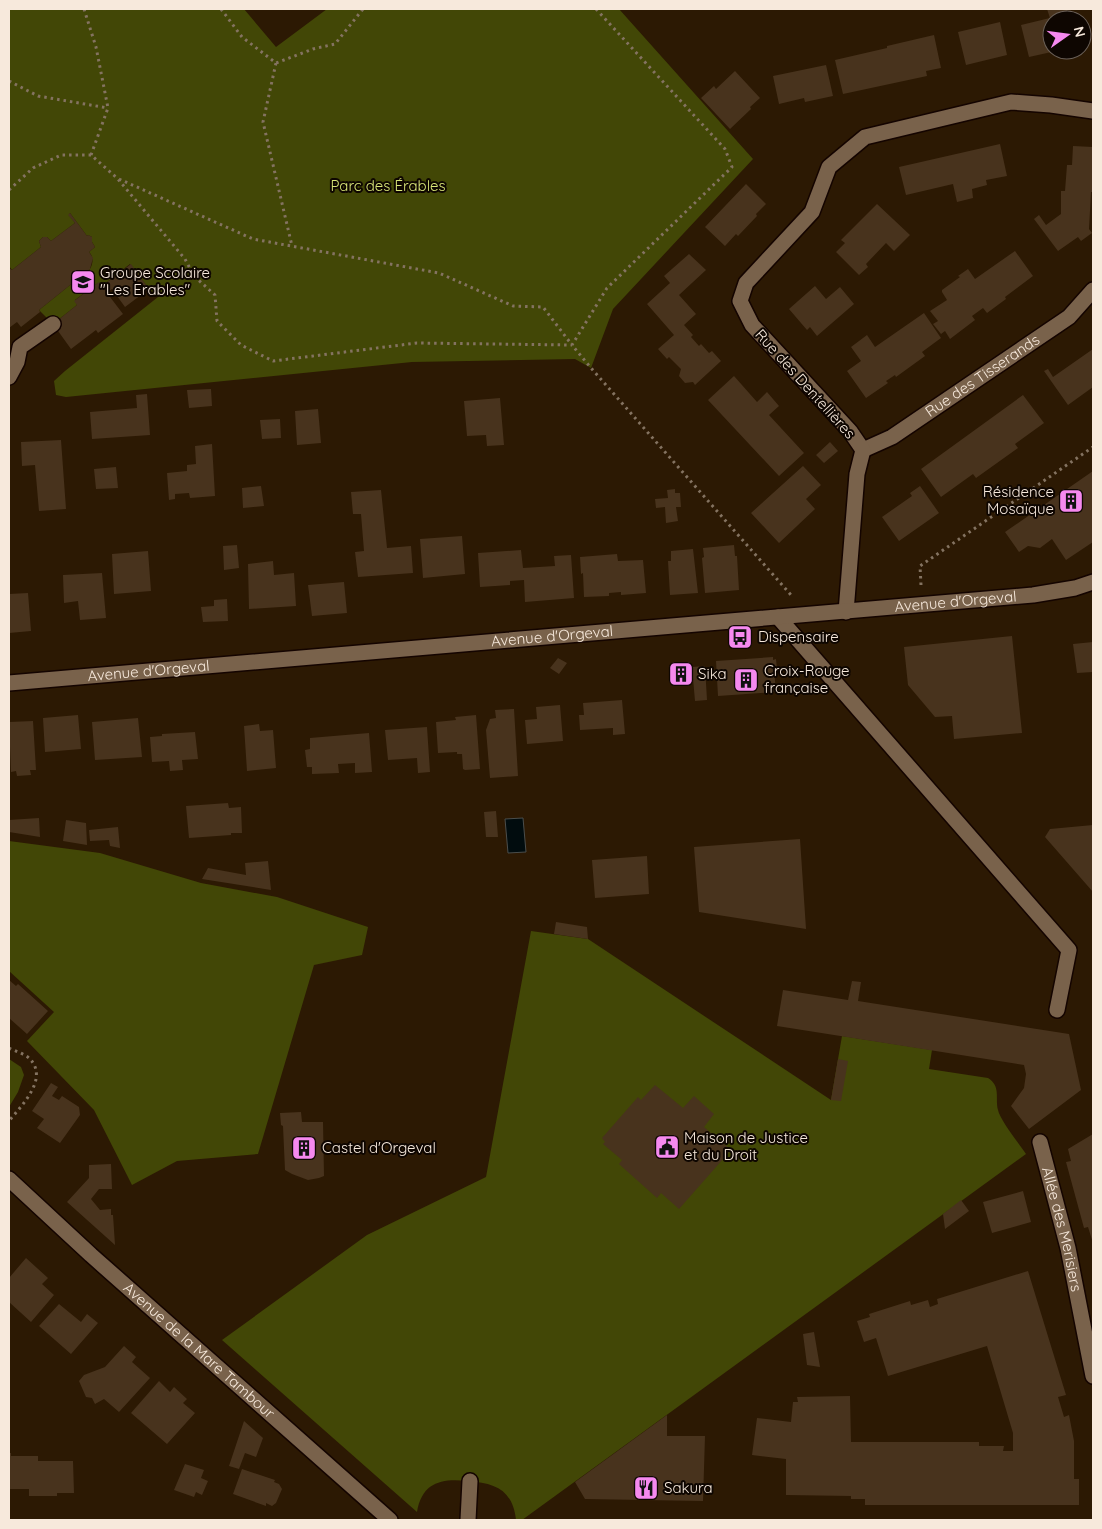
<svg xmlns="http://www.w3.org/2000/svg" width="1102" height="1529" viewBox="0 0 1102 1529" font-family="Quicksand,sans-serif">
<style>
.green{fill:#424706}
.water{fill:#010c0e;stroke:#4b4e4c}
.building{fill:#48331d}
.lines{fill:none;stroke-linecap:round;stroke-linejoin:round}
.minor-casing{stroke:#140400;stroke-width:18}
.path{stroke:#847361;stroke-width:3;stroke-dasharray:2.5 4;stroke-linecap:butt}
.minor{stroke:#79624b;stroke-width:15}
.labels{text-anchor:middle;stroke-width:4;stroke-linejoin:round;paint-order:stroke}
.park-label{font-size:15px;fill:#d9e678;stroke:#0e0601}
.poi-label{font-size:15px;fill:#f7e9dc;stroke:#0e0601;text-anchor:start}
.street-label{font-size:15px;fill:#f7e9dc;stroke:#0e0601}
</style>
<rect width="100%" height="100%" fill="#2c1903"/>
<path class="green" d="M9 9H244L276 47 327 9H619L753 159 613 309 591 368 575 359 412 362 66 397 56 395 54 381 65 371 158 297 149 289 130 264 102 286 98 283 75 300 77 305 53 324 39 310 90 269C93 263 94 257 89 252L95 247 92 242V237L88 235 87 236 70 213 69 215 75 223 51 241 47 237H43L39 241 41 247 12 270 9 266Z
M9 841 100 853 201 883 277 897 368 927 362 955 314 965 258 1154 177 1161 132 1185 94 1110 27 1041 54 1012 9 971Z
M531 931 588 939 831 1100 842 1036 932 1050 929 1069 988 1078C1001 1086 995 1098 998 1110 1000 1120 1020 1145 1026 1154L522 1520H516C513 1490 495 1483 468 1481 442 1478 422 1482 417 1512L222 1340 367 1235 486 1177Z
M9 1059 21 1067 24 1075 18 1092 9 1107Z"/>
<path class="water" d="M523 818 526 852 508 853 505 819Z"/>
<path class="building" d="M1047 9H1067L1069 20H1052V50L1056 51 1029 57 1021 25 1050 18Z
M1000 22 1007 55 966 65 958 32Z
M934 35 941 68 926 71 927 76 843 94 835 60 887 48V46Z
M826 65 833 96 805 102 804 98 779 104 773 76Z
M735 71 760 98 750 107 751 109 730 129 701 98 714 86 716 89Z
M1000 144 1007 176 986 180 987 185 972 189 973 198 957 202 953 184 906 195 899 167Z
M1073 146 1093 147V192H1091L1089 229 1092 233 1081 241 1078 237 1058 251 1034 219 1039 215 1046 225 1061 214V191H1065L1067 165H1072Z
M746 184 766 204 756 214 757 216 738 236 736 234 725 246 705 227Z
M877 204 910 235 894 251 886 243 866 264 868 267 859 275 836 252 845 243 841 240Z
M70 213 87 236 88 235 92 237V242L95 247 89 252 93 258 90 269 39 310 40 312 21 327 17 322 9 328V268L12 270 41 247 39 241 43 237H47L51 241 75 223 68 215Z
M1015 251 1033 276 1005 297 1006 299 987 313 983 308 972 316 975 320 950 339 945 331 941 334 933 324 938 321 930 311 947 300 942 292V290L960 277 958 276 968 269 975 279Z
M689 254 706 270 679 295 696 314 684 325 693 335 691 337 699 346 701 344 709 353 712 351 721 361 695 385 693 382 685 383 679 376 681 369 669 357 667 359 658 349 674 335 647 304 670 283 664 276Z
M131 264 149 289 125 307 112 289 107 293 123 314 98 333 96 330 71 349 53 324 77 305 74 301 99 282 102 286Z
M815 286 826 299 840 287 854 304 817 336 810 327 807 330 789 309Z
M924 313 941 338 922 352 925 356 896 377 895 375 886 381 888 383 866 398 847 371 861 361 851 347 867 335 875 347Z
M1093 349V387L1068 405 1044 371 1048 369 1053 377Z
M734 376 757 402 767 392 779 406 769 415 804 453 779 476 708 400Z
M211 389 212 406 189 408 187 390Z
M147 394 150 435 92 439 90 412 137 408 136 395Z
M1023 395 1044 423 1015 444 1018 448 976 478 973 474 941 497 921 469Z
M500 398 504 445 487 446 486 435 467 436 464 401Z
M318 409 321 443 297 445 295 411Z
M280 419 281 438 262 439 260 420Z
M61 440 66 509 39 511 35 465 22 466 21 442Z
M830 442 838 451 824 463 816 455Z
M212 444 215 496 190 498 189 493 175 494V499L169 500 167 473 187 471V465L196 464 195 446Z
M803 466 821 485 806 499 815 509 779 543 751 513Z
M116 467 118 488 96 489 94 469Z
M1093 471V542L1066 560 1052 539 1040 548 1028 546 1019 552 1005 532Z
M261 486 264 506 243 508 242 488Z
M920 486 939 513 899 541 882 517 912 496 910 493Z
M675 489V493H680L681 507H676L678 521 666 523 665 507 656 508 655 499 668 498 667 490Z
M381 490 387 548 411 546 413 573 358 577 355 552 364 551 361 514H353L351 492Z
M462 536 465 574 423 578 420 539Z
M237 545 239 568 224 570 223 546Z
M734 545 735 556H737L739 590 705 593 702 558 704 557 703 548Z
M693 549 698 593 670 595 668 561H671V551Z
M521 550 523 568 555 566 554 556 571 555 574 598 525 602 524 580 510 581V585L480 587 478 553Z
M148 551 151 591 114 594 112 554Z
M617 554 618 561 643 560 646 593 621 595V592L609 593V596L584 597 583 573 581 574 580 557Z
M273 561 274 575 294 573 296 606 249 609 248 564Z
M102 573 106 618 80 620 78 601 64 603 63 575Z
M344 582 347 613 312 616 308 585Z
M28 593 31 631 9 633V594Z
M227 599 228 621 203 622 201 607 214 606V600Z
M1012 636 1022 733 954 739 952 716 935 717 908 685 904 647Z
M1093 642V672L1077 673 1073 644Z
M773 657V660L776 659 777 669H774L776 692 718 696 716 661Z
M558 658 567 663 559 674 550 668Z
M685 665 686 681 677 682 676 666Z
M705 666 707 700 695 701 692 667Z
M622 700 625 734 613 735V728L580 730 579 715H584L583 703Z
M560 705 563 741 527 744 525 720 537 719 536 707Z
M514 709 518 776 490 778 486 730 490 719 496 718 495 710Z
M78 715 81 749 45 752 43 718Z
M476 715 480 769 465 770 463 769 462 754H457V752L438 753 436 722 456 720 455 717Z
M138 718 142 757 95 760 92 722Z
M33 721 36 770H30L31 775 17 776 16 771 11 772 9 722Z
M259 724 260 731 273 730 276 768 247 771 244 726Z
M427 727 430 772 418 773 417 758 388 760 385 730Z
M195 732 198 759 182 760 183 770 170 771 169 761 152 762 150 737 162 736V734Z
M369 733 372 772 355 773V763L338 764 339 773 312 774V767H307L305 750 310 749V738Z
M228 803 229 808 241 807 242 833H231V835L189 838 186 806Z
M496 811 498 837H486L484 812Z
M39 818 40 837 9 832V820Z
M66 820 86 823 87 845 63 841Z
M1093 825V892L1045 837 1050 829Z
M118 827 120 848 110 846 109 840 90 841 89 830Z
M800 839 806 929 699 912 694 847Z
M647 856 649 894 595 898 592 860Z
M268 861 271 890 202 879 208 868 246 875 245 863Z
M556 922 587 927 588 939 554 934Z
M9 980 16 986 18 984 48 1011 27 1034 9 1018Z
M852 981 861 982 858 1001 1069 1034 1081 1090 1029 1129 1011 1106 1024 1088 1026 1074 1024 1065 777 1026 783 990 848 1000Z
M838 1059 848 1061 841 1101 831 1100Z
M51 1083 58 1087 52 1096 59 1100 62 1096 79 1107 80 1115 60 1143 37 1128 44 1119 32 1111Z
M655 1085 683 1108 694 1096 714 1114 704 1127 731 1150 679 1209 661 1193 657 1198 619 1164 622 1160 603 1144 605 1142 602 1138 638 1097 641 1100Z
M301 1112 302 1122H323L324 1176 319 1178 308 1180 292 1174 285 1170 283 1126 281 1125 280 1113Z
M1093 1134V1243L1088 1227 1084 1228 1066 1162 1071 1161 1068 1149Z
M111 1164 112 1189H99L91 1199 100 1210 111 1209V1215H113L115 1245 67 1202 89 1178V1165Z
M1023 1191 1031 1222 992 1233 983 1202Z
M961 1200 969 1211 945 1229 943 1214Z
M26 1258 48 1278 42 1284 54 1295 31 1322 9 1302V1278Z
M1028 1271 1066 1395 1058 1397 1064 1417 1069 1415 1074 1441V1479H1079V1505H865V1499H851V1496L786 1495V1459L752 1455 757 1418 791 1422 793 1402H798L797 1397 850 1396 851 1442H979V1446H1004L1003 1451H1013V1433L987 1346 888 1376 876 1338 864 1342 857 1321 870 1317 869 1314 910 1301 911 1305 928 1300 930 1307 938 1304 937 1299Z
M59 1304 81 1322 87 1314 98 1323 71 1354 39 1326Z
M814 1332 820 1367 807 1365 803 1334Z
M124 1346 136 1357 132 1362 150 1378 119 1412 104 1399 95 1404 92 1398 86 1397 79 1381 84 1375 105 1367Z
M159 1381 170 1392 174 1387 187 1399 183 1403 195 1413 167 1444 131 1413Z
M667 1415V1436H705L703 1501 585 1499 575 1482Z
M244 1421 263 1438 256 1457 245 1453 239 1469 229 1466Z
M9 1453H11V1456H38V1461H73L74 1493H57V1496H29V1489H9Z
M185 1464 204 1470 201 1478 208 1481 202 1495 196 1492 194 1497 174 1490Z
M242 1469 275 1480 274 1482 279 1484 282 1489 276 1503 272 1506 266 1503V1506L233 1494Z"/>
<g class="lines">
<defs>
<g id="minor">
<path d="M9 377 17 362 20 347 53 324"/>
<path id="s1" d="M863 450 892 437 1069 317 1093 290"/>
<path d="M846 612 857 474 863 450 850 431 752 325 740 301 746 283 812 212 829 167 865 137 1011 102 1051 105 1093 111"/>
<path d="M778 617 1069 950 1057 1010"/>
<path id="s2" d="M9 683 1033 595 1075 588 1093 582"/>
<path id="s3" d="M1040 1142 1068 1248 1093 1376"/>
<path id="s4" d="M9 1179 91 1255 390 1520"/>
<path d="M468 1520 470 1481"/>
</g>
</defs>
<use href="#minor" class="minor-casing"/>
<path class="path" d="M84 9 96 47 108 108 91 155
M221 9 242 37 276 63 313 49 335 44 363 9
M596 9 725 149 732 167 607 288 572 345 591 368 791 595
M276 63 263 122 292 246
M9 81 38 96 108 108
M119 179 253 239 439 273 513 306 543 307 572 345
M9 190 33 168 61 155H91L117 178 185 259 194 276 215 295 217 321 241 345 273 361 417 343 572 345
M921 585 920 566 1093 447
M9 1048C15 1051 25 1054 30 1059 49 1079 21 1106 9 1121"/>
<use href="#minor" class="minor"/>
</g>
<defs>
<symbol id="school-square" viewBox="-11 -11 22 22"><rect x="-9" y="-9" width="18" height="18" rx="4" fill="#f589ef" stroke="#0e0601"/><path d="M0-5L7-2L0 1L-7-2ZM-4 1L0 2.5L4 1V4Q0 6-4 4Z" fill="#111"/></symbol>
<symbol id="building-square" viewBox="-11 -11 22 22"><rect x="-9" y="-9" width="18" height="18" rx="4" fill="#f589ef" stroke="#0e0601"/><path d="M-4-6H4V6H1V3H-1V6H-4ZM-2.5-4.3h1.7v1.8h-1.7ZM.8-4.3h1.7v1.8H.8ZM-2.5-1h1.7V.8h-1.7ZM.8-1h1.7V.8H.8Z" fill="#111"/></symbol>
<symbol id="bus-square" viewBox="-11 -11 22 22"><rect x="-9" y="-9" width="18" height="18" rx="4" fill="#f589ef" stroke="#0e0601"/><path d="M-5-6H5V4H4V6H2V4H-2V6H-4V4H-5ZM-3.5-4V0h7V-4ZM-3.5 1.2v1.5H-2V1.2ZM2 1.2v1.5H3.5V1.2Z" fill="#111"/></symbol>
<symbol id="civic-square" viewBox="-11 -11 22 22"><rect x="-9" y="-9" width="18" height="18" rx="4" fill="#f589ef" stroke="#0e0601"/><path d="M-.6-6.5H3V-4.5H.6V-3L4-1V1h2V6H-6V1h2V-1L-.6-3ZM-1.2 2.5V6h2.4V2.5Z" fill="#111"/></symbol>
<symbol id="restaurant-square" viewBox="-11 -11 22 22"><rect x="-9" y="-9" width="18" height="18" rx="4" fill="#f589ef" stroke="#0e0601"/><path d="M-5-6h1v4h1v-4h1v4h1v-4h1v5L-1.5 .5V6h-2V.5L-5-1ZM5-6V6H3V1.5H1.5Q1.5-4 5-6Z" fill="#111"/></symbol>
</defs>
<g fill-rule="evenodd">
<use href="#school-square" x="69" y="268" width="28" height="28"/>
<use href="#building-square" x="1057" y="487" width="28" height="28"/>
<use href="#bus-square" x="726" y="623" width="28" height="28"/>
<use href="#building-square" x="667" y="660" width="28" height="28"/>
<use href="#building-square" x="732" y="666" width="28" height="28"/>
<use href="#civic-square" x="653" y="1133" width="28" height="28"/>
<use href="#building-square" x="290" y="1134" width="28" height="28"/>
<use href="#restaurant-square" x="632" y="1474" width="28" height="28"/>
</g>
<g class="labels">
<g class="park-label">
<text x="388" y="191">Parc des Érables</text>
</g>
<g class="poi-label">
<text x="100" y="278">Groupe Scolaire<tspan x="100" dy="17">"Les Erables"</tspan></text>
<text x="1054" y="497" text-anchor="end">Résidence<tspan x="1054" dy="17">Mosaïque</tspan></text>
<text x="758" y="642">Dispensaire</text>
<text x="764" y="676">Croix-Rouge<tspan x="764" dy="17">française</tspan></text>
<text x="698" y="679">Sika</text>
<text x="684" y="1143">Maison de Justice<tspan x="684" dy="17">et du Droit</tspan></text>
<text x="322" y="1153">Castel d'Orgeval</text>
<text x="664" y="1493">Sakura</text>
</g>
<g class="street-label">
<text dy="5" stroke="none"><textPath href="#s1" startOffset="141">Rue des Tisserands</textPath></text>
<text transform="translate(805 384) rotate(48)" y="5">Rue des Dentellières</text>
<text dy="5" stroke="none"><textPath href="#s2" startOffset="950">Avenue d'Orgeval</textPath></text>
<text dy="5" stroke="none"><textPath href="#s2" startOffset="545">Avenue d'Orgeval</textPath></text>
<text dy="5" stroke="none"><textPath href="#s2" startOffset="140">Avenue d'Orgeval</textPath></text>
<text dy="5" stroke="none"><textPath href="#s3" startOffset="90">Allée des Merisiers</textPath></text>
<text dy="5" stroke="none"><textPath href="#s4" startOffset="256">Avenue de la Mare Tambour</textPath></text>
</g>
</g>
<rect width="1102" height="1529" fill="none" stroke="#f7e9dc" stroke-width="20"/>
<g transform="translate(1067 35) rotate(76)"><circle r="24" fill="#0e0601" stroke="#6b6159"/>
<path d="M0-4L9 19L0 12L-9 19Z" fill="#f589ef"/>
<text y="-8" font-size="14" font-weight="bold" text-anchor="middle" fill="#f7e9dc">N</text>
</g>
</svg>
